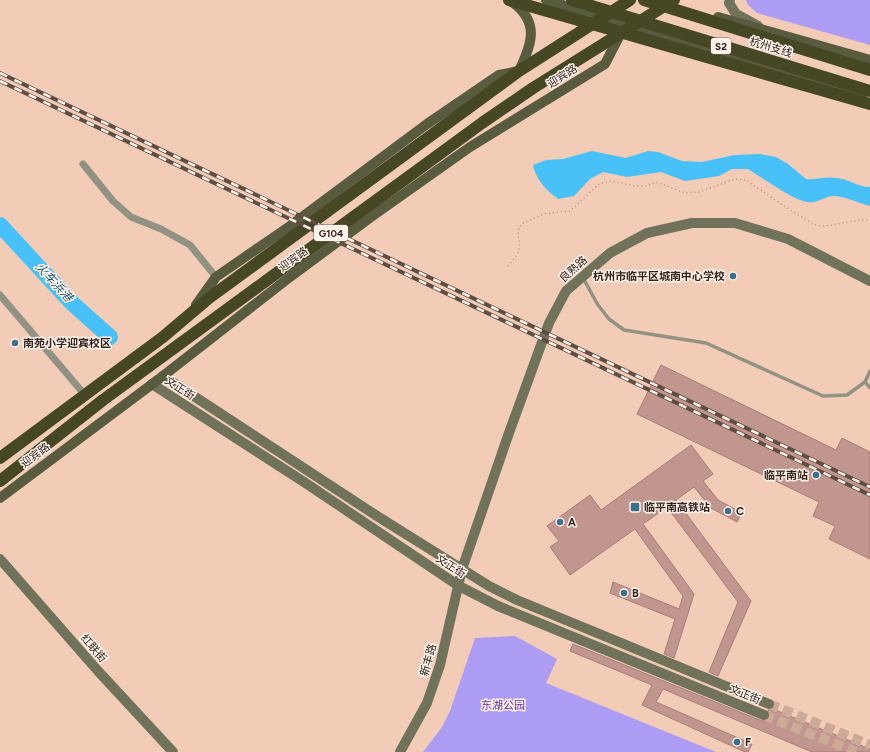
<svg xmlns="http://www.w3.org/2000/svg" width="870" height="752" viewBox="0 0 870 752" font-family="Figtree,'Noto Sans SC',sans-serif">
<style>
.green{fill:#ac9cf4}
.water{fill:#48c1f8}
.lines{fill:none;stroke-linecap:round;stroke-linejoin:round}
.river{stroke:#48c1f8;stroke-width:16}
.building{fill:#c1968e;stroke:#a77e75}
.secondary-tunnel{stroke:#ccaa97;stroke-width:10;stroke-dasharray:10 5;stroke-linecap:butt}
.path{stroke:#b59785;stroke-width:1.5;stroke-dasharray:1 3;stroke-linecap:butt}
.lane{stroke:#919282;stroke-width:3.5}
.street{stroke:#919282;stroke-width:7}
.secondary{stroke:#70725a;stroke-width:10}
.primary{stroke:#595b3e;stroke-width:10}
.highway{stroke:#464825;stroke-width:12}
.rail-casing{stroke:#614e42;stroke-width:4}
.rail{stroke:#fff3ec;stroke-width:2.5;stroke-dasharray:8;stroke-linecap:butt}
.poi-dot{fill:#3a718c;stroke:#fff3ec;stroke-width:1.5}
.labels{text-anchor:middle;stroke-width:3;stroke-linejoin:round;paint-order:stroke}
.shield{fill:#fff3ec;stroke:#70625a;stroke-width:1}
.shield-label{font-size:10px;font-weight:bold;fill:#32241c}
.street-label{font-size:11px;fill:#32241c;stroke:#fff3ec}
.poi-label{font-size:11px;font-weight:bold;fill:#32241c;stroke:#fff3ec;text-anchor:start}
.park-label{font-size:11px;fill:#5a2db2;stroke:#fff3ec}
.water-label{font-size:12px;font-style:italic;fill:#1c5c78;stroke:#fff3ec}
</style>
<rect width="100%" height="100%" fill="#f2ccb6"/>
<path class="green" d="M746 0H870V45L757 13 748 5Z
M515 636 557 659 546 683 716 752H423L442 727 450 711 475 638Z"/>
<path class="water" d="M592 151 626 158 648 151 658 152 682 161 702 162 734 155 760 154 776 157 788 164 806 179C816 180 827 176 837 178 849 179 858 187 870 187V206C859 203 843 196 834 196 825 196 817 204 807 202 791 199 763 178 748 169H732L719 176 685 181 661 172 627 177 603 172 590 179 574 196 558 199C547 191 536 180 533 165L546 160 563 159Z"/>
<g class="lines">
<path class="river" d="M0 225 72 303 110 337"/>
</g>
<path class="building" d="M661 365 836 450 842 438 870 452V559L829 539 835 526 813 516 819 502 637 414Z
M691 445 713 474 703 481 718 500 742 513 737 522 711 508 694 487 676 500 751 601 718 676 709 672 738 602 667 507 643 524 694 594 674 658 664 654 675 619 610 593 613 582 679 609 683 596 635 529 570 575 550 547 559 541 547 526 590 495 601 510Z
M573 644 762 721 768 720 770 715 768 710 773 709 870 749V752H812L663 689 656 702 752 744 748 752H745L642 705 652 685 570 651Z"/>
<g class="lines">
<path class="secondary-tunnel" d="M769 704 870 745
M764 715 856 752"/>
<path class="path" d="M508 266C512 261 518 255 519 249 521 238 515 238 521 224L543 214 570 211 599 184 610 181 635 186H645L656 182 685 193 699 192 735 179 746 180C758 188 811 226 821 226 838 226 852 219 870 220"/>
<path class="lane" d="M583 278 598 305 609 319 624 330 706 343 823 396 847 395 865 382 870 371
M865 382 870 388"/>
<path class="street" d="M83 164 113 201 131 217 161 229 190 245 216 277
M0 295 85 395"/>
<path class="secondary" d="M730 0 729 3 736 14 758 26
M163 376 377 516 489 586 517 600 769 704
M152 384 304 482 459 586 498 606 764 715
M0 559 98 671 173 752
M400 752 427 703 440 665 462 569 510 430 549 323 566 291 610 253 647 233 692 223H735L788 239 870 281"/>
<path class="primary" d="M546 0 862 96
M718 17 870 60
M196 305 216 277 290 226 427 124 499 75 519 71C532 44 540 22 512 2
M0 498 163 376 286 280 371 217 470 147 605 64 621 33"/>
<path class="highway" d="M509 0 870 104
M572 0 870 91
M644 0 870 70
M0 458 163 337 209 298 519 71 630 0
M0 481 103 400 482 123 533 88 674 0"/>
<defs>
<path id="rail" d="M0 73 870 487
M0 81 870 495"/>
</defs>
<use href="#rail" class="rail-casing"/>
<use href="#rail" class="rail"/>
</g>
<g class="poi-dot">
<circle cx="733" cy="276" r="4"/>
<circle cx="15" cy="343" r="4"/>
<circle cx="816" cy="475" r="4"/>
<rect x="630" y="502" width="10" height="10" rx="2"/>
<circle cx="728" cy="511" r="4"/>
<circle cx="560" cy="522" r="4"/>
<circle cx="624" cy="593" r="4"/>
<circle cx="737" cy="742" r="4"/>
</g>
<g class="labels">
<g class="shield">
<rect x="711" y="38" width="20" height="16" rx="3"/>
<rect x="314" y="225" width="34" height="16" rx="3"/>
</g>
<g class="shield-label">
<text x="721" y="50">S2</text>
<text x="331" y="237">G104</text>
</g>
<g class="street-label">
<text transform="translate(771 47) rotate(17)" y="4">杭州支线</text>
<text transform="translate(562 76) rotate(-32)" y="4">迎宾路</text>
<text transform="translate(293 259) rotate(-36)" y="4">迎宾路</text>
<text transform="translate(573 269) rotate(-42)" y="4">良熟路</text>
<text transform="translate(180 388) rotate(33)" y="4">文正街</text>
<text transform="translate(35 455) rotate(-37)" y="4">迎宾路</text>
<text transform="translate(451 566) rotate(33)" y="4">文正街</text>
<text transform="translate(94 648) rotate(49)" y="4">红联街</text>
<text transform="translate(428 660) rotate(-74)" y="4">新丰路</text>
<text transform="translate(745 694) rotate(22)" y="4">文正街</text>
</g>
<g class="poi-label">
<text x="725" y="280" text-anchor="end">杭州市临平区城南中心学校</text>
<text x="23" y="347">南苑小学迎宾校区</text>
<text x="808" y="479" text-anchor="end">临平南站</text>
<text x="644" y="511">临平南高铁站</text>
<text x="736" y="515">C</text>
<text x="568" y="526">A</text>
<text x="632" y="597">B</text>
<text x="745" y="746">F</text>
</g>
<g class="park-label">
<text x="503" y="709">东湖公园</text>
</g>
<g class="water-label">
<text transform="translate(54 282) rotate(47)" y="4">火车浜港</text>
</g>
</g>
</svg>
